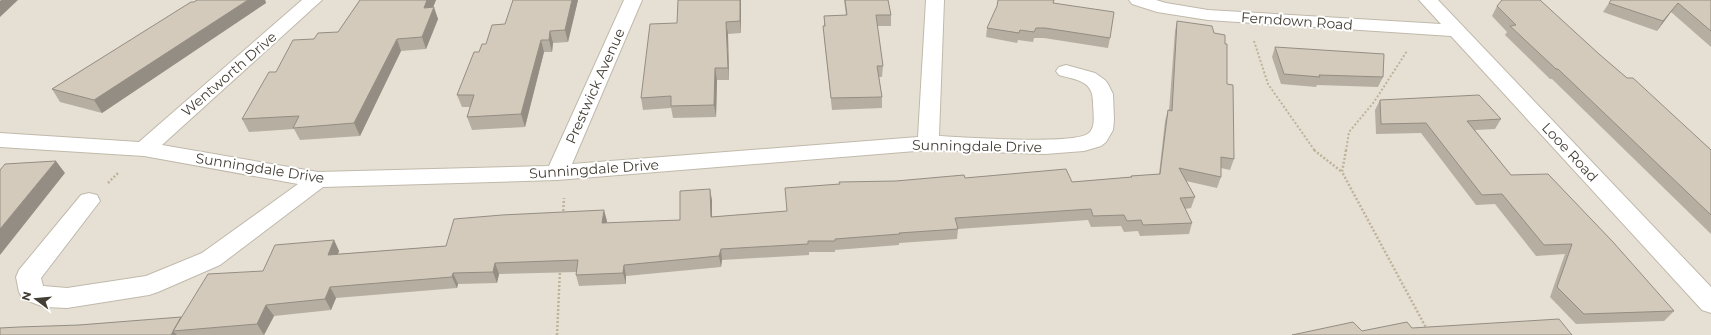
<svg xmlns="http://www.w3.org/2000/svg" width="1711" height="335" viewBox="0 0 1711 335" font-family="Montserrat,sans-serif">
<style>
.residential{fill:#e6e0d4}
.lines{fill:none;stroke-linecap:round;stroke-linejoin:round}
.minor-casing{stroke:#c0b9ab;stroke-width:2}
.path-far1{stroke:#bfb29a;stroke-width:2;stroke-dasharray:2 2;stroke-linecap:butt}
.path{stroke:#bfb29a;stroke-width:2.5;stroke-dasharray:2 2;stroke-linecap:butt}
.minor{fill:#fff;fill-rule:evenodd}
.wall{fill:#b5aea1}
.shaded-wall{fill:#948d83}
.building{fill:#d3cabb;stroke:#948d83}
.labels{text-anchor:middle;stroke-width:4;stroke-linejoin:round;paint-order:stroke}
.street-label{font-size:14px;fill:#443e35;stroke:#fff}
</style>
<rect width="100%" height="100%" fill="#f2eee5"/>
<path class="residential" d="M0 0H1711V335H0Z"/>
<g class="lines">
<defs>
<path id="minor" d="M302 0H322L162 145 318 172 549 166 624 0H642L572 164 918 137 926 0H944L939 136C961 137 1080 146 1090 132 1096 125 1093 111 1093 102 1093 80 1076 80 1059 75L1056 71 1059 67 1066 65 1095 73 1105 80 1108 84 1113 94 1114 120 1113 130 1106 142 1101 146 1084 151 1045 154 928 150 557 180 323 187 220 265 158 292 149 295 67 308 44 307 23 299 19 292 16 277 19 270 81 195 89 193 97 195 100 201 41 278 43 286 67 288 146 276 202 253 298 184 144 156 0 147V133L139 142Z
M1129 0H1156L1166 3 1208 10 1441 24 1419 0H1438L1711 287V313L1702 310 1451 36 1208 20 1157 12 1132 4Z"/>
</defs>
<use href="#minor" class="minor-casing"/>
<path class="path-far1" d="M1254 41 1268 84 1315 151
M1346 151 1349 132 1374 102 1407 51"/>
<path class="path" d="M1314 150 1342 172
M1346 150 1342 172 1430 335
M108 183 119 172
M563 215 564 198
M557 335 560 270"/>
<use href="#minor" class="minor"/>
</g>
<path class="wall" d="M197 0H265L266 3 102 113 60 102 52 89Z
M360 0H436L433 7 438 19 426 49 401 51 360 136 300 140 294 129 249 132 242 119 276 72 314 39 338 32Z
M578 0 568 42 553 43 552 52H544L525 127 472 130 467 117 470 107H462L457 95 479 52 505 24Z
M741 0V33L728 34 729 80H717L716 117 673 118 671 108 643 110 641 98 677 23Z
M844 0H888L891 15V26H877L883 66 882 77H879L882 97V108L832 110 824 37V16L846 15Z
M1054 0V3L1110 38 1108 48 1044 38H1034L1033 42 1018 40 1017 43 986 37 987 28Z
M1711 0V47L1671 12 1657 31 1603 12 1609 3Z
M1497 6 1599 54 1711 150V234L1552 79H1550L1505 35 1507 32 1492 16Z
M1177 21 1214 33 1227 84 1234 159 1230 170 1221 168V177L1217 188 1186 181 1195 197 1191 208 1185 209 1192 223 1189 234 1140 236 1138 231 1124 232 1121 226 1091 227 1088 220 958 229 957 239 899 243V245L835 250V252H809V255L722 260 721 267 626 276V284L579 286 576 275 577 272 499 274 497 283 458 284 457 288 336 298 331 310 274 316 264 335H0L79 325 181 318 263 271 334 240 339 251 338 254 446 246 607 221V223L680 220 712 200V217L787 211 896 181 965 178 1072 182 1130 177 1131 176 1159 174 1165 121 1168 110 1169 111 1175 31Z
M1275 47 1383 77 1378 87 1317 85 1316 87 1281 84 1272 57Z
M1380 100 1501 119 1495 129 1475 130 1511 175 1674 311 1664 321 1576 324 1550 297 1565 254 1536 256 1495 204 1476 205 1421 133 1376 134 1375 110Z"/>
<path class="shaded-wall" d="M1 0H18L0 17V1Z
M248 0H265L266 3 102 113 94 100Z
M427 0H436L428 20 424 8Z
M572 0H578L568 42 565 30Z
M740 0H741V33L740 21Z
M1678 3 1671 12 1657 31 1663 21Z
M434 7 438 19 426 49 422 37Z
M726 22 728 34 729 80 728 68Z
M550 31 553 43 552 52 549 40Z
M397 39 401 51 360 136 354 123Z
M541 40 544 52 525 127 521 114Z
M715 68 717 80 716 117 714 105Z
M56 161 65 173 0 255V229Z
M710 189 712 200V228L711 217Z
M604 210 607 221 605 234 602 223Z
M334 240 339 251 334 266 328 255Z
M721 249 722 260 721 267 719 256Z
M495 263 499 274 497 283 493 272Z
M624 265 626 276V284L623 273Z
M453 273 458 284 457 288 452 277Z
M330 287 336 298 331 310 325 299Z
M266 305 274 316 264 335 257 324Z
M181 317 188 327 173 331 177 335H171Z"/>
<path class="building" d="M197 0H248L94 100 52 89 191 2H194Z
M360 0H427L424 8 434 7 422 37 397 39 354 123 293 128 299 116 242 119 269 72H276L293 40 314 39 318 33 338 32Z
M513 0H572L565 30 550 31 549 40H541L521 114 467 117 474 95H457L474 52H479L482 44H486L492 25 505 24Z
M678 0H740V21L726 22 728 68H715L714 105 671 106V96L641 98 650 24 677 23Z
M845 0H888L891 15H876L883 66H877L882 97 831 98 823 26H825L824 16 847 15Z
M998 0H1054L1053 3 1114 12 1110 38 1045 28H1036L1034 32 1020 30 1019 33 987 28 997 6Z
M1502 0H1540L1599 54 1627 78H1633L1711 150V215L1558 69H1556L1510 26 1516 25 1497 6Z
M1611 0H1711V31L1678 3 1663 21 1609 3Z
M1177 21 1212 26 1214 33 1225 35V44H1227V84L1233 85 1234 159 1221 157V177L1179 168 1195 197 1180 198 1192 223 1143 225 1141 220 1127 221 1124 215 1093 216 1091 209 955 218 958 229 899 233 900 234 835 239V241H808V244L721 249 719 256 624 265 623 273 576 275 578 260 495 263 493 272 453 273 452 277 330 287 325 299 266 305 257 324 173 331 208 274 263 271 275 245 334 240 328 255 446 246 454 219 502 215 604 210 602 223 680 220V191L710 189 711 217 787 211 785 188 840 184 839 182 896 181 964 175 965 178 1066 169 1072 182 1132 177 1131 176 1160 174 1168 110 1172 111Z
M1275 47 1384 54 1383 77 1319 75 1320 77 1284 74Z
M1479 95 1501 119 1467 121 1511 175 1548 174 1613 242 1674 311 1584 314 1557 287 1572 244 1544 245 1502 194 1482 195 1426 123 1381 124 1380 100Z
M56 161 0 229V170L5 164Z
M181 317 171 335H0V328L19 327 79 325Z
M1559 319 1572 335H1292L1353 322 1362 331 1407 322 1412 328Z"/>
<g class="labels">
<g class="street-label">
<text transform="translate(1297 21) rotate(4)" y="5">Ferndown Road</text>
<text transform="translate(229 74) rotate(-41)" y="5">Wentworth Drive</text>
<text transform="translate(595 86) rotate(-66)" y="5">Prestwick Avenue</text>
<text transform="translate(977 146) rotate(1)" y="5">Sunningdale Drive</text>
<text transform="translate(1570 152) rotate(47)" y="5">Looe Road</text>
<text transform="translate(260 168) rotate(9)" y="5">Sunningdale Drive</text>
<text transform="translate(594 169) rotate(-4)" y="5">Sunningdale Drive</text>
</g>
</g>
<g transform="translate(36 299) rotate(286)" stroke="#ffffff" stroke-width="3" paint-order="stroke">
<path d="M0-3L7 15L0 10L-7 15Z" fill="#443e35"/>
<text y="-6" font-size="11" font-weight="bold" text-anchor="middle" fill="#443e35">N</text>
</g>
</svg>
